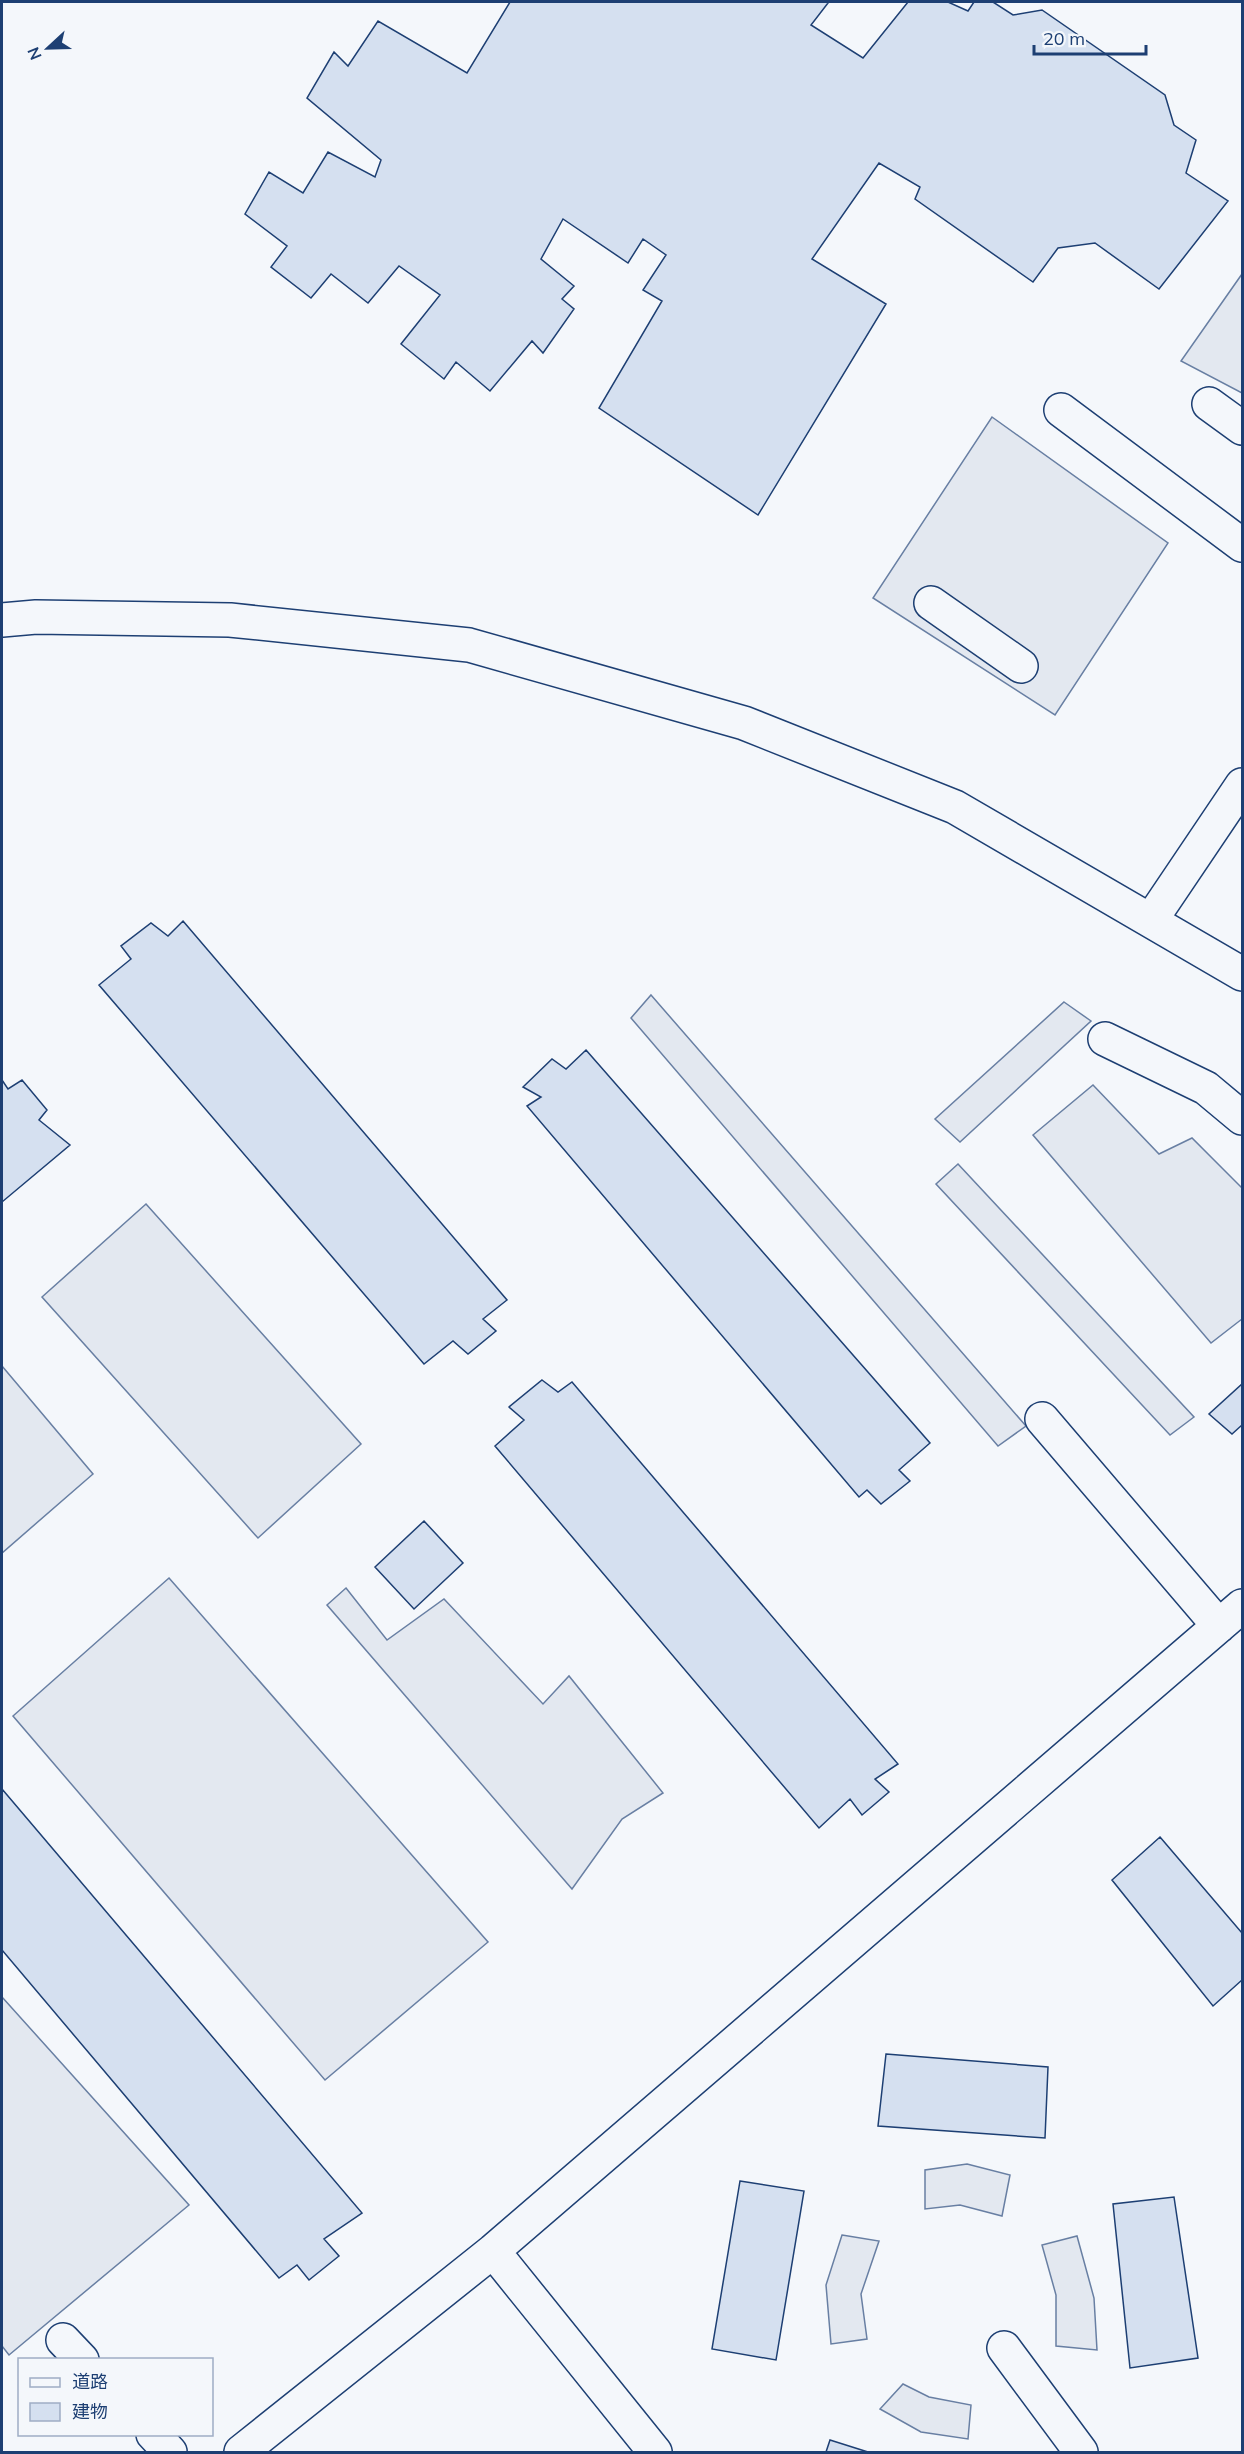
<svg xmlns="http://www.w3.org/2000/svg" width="1244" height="2454" viewBox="0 0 1244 2454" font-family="Mulish,'Noto Sans JP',sans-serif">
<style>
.parking{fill:#e3e8f0;stroke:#687fa3;stroke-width:1.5}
.building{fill:#d5e0f0;stroke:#1d3f73;stroke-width:1.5}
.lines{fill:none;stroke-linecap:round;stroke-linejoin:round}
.minor-casing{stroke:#1d3f73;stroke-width:36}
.minor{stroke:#f4f7fb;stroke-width:33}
</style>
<rect width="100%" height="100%" fill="#f4f7fb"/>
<path class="parking" d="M1242 274V393L1181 361Z
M992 417 1168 543 1055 715 873 598Z
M651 995 1026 1426 998 1446 631 1018Z
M1064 1002 1091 1021 960 1142 935 1119Z
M1093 1085 1159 1154 1192 1138 1242 1188V1319L1211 1343 1033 1135Z
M958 1164 1194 1417 1170 1435 936 1184Z
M146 1204 361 1444 258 1538 42 1297Z
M2 1366 93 1474 2 1553Z
M169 1578 488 1942 325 2080 13 1716Z
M346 1588 387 1640 444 1599 543 1704 569 1676 663 1793 622 1819 572 1889 327 1605Z
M2 1997 189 2205 9 2355 2 2346Z
M967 2164 1010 2175 1002 2216 960 2205 925 2209V2170Z
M842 2235 879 2241 861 2294 867 2339 831 2344 826 2285Z
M1077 2236 1094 2298 1097 2350 1056 2346V2295L1042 2245Z
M903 2384 929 2397 971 2405 968 2439 921 2432 880 2409Z"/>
<path class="building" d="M510 2H826L828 3 811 25 863 58 908 2H948L968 11 974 2H993L1013 15 1042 10 1165 95 1174 125 1196 140 1186 173 1228 201 1159 289 1095 243 1058 248 1033 282 915 199 920 187 879 163 812 259 886 304 758 515 599 408 662 301 643 290 666 255 643 239 628 263 563 219 541 259 574 286 562 299 574 309 543 353 532 341 490 391 456 362 444 379 401 344 440 295 399 266 368 303 331 274 311 298 271 267 287 246 245 214 269 172 303 193 328 152 375 177 381 160 307 98 334 52 348 66 378 21 467 73Z
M183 921 507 1300 483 1319 496 1331 468 1354 453 1341 424 1364 99 985 131 959 121 946 151 923 168 936Z
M586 1050 930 1443 899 1470 910 1481 881 1504 867 1490 859 1497 527 1106 541 1097 523 1087 552 1059 566 1069Z
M2 1080 8 1089 22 1080 47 1110 39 1120 70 1145 2 1202Z
M542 1380 558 1392 572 1382 898 1764 875 1779 889 1792 862 1815 850 1799 819 1828 495 1446 524 1420 509 1407Z
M1242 1384V1425L1232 1434 1209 1414Z
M424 1521 463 1563 414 1609 375 1567Z
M2 1789 362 2213 324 2239 339 2256 309 2280 297 2265 279 2278 2 1950Z
M1160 1837 1242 1933V1980L1213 2006 1112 1880Z
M886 2054 1048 2067 1045 2138 878 2126Z
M740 2181 804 2191 776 2360 712 2349Z
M1174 2197 1198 2358 1130 2368 1113 2204Z
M830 2440 868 2452H826Z"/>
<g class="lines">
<defs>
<path id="minor" d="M1209 404 1242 428
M1061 410 1242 545
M931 603 1021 666
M2 620 36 617 230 620 469 645 744 723 955 807 1242 974
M1151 920 1242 785
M1105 1039 1206 1088 1242 1118
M1042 1419 1219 1626
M493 2251 655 2452
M63 2340 82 2360
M1004 2348 1081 2452
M153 2434 170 2452
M241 2452 493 2251 1242 1606"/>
</defs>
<use href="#minor" class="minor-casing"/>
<use href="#minor" class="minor"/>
</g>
<rect width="1244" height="2454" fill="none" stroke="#1d3f73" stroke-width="6"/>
<rect x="18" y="2358" width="195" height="78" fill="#f4f7fb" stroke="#9eadc5" stroke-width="1.5"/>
<rect x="30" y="2378" width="30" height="9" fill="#f4f7fb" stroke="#9eadc5" stroke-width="1.5"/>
<text x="72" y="2388" font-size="18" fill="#1d3f73">道路</text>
<rect x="30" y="2403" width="30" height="18" fill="#d5e0f0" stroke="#9eadc5" stroke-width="1.5"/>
<text x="72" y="2418" font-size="18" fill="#1d3f73">建物</text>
<g transform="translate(48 48) rotate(248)" stroke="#f4f7fb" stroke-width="4.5" paint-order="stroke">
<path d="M0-4.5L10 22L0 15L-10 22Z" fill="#1d3f73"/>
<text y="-9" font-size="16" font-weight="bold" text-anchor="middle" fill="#1d3f73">N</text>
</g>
<path d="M1034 45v9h112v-9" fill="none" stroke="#1d3f73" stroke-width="3"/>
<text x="1043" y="45" font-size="18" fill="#1d3f73" stroke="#f4f7fb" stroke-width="4.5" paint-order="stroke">20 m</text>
</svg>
